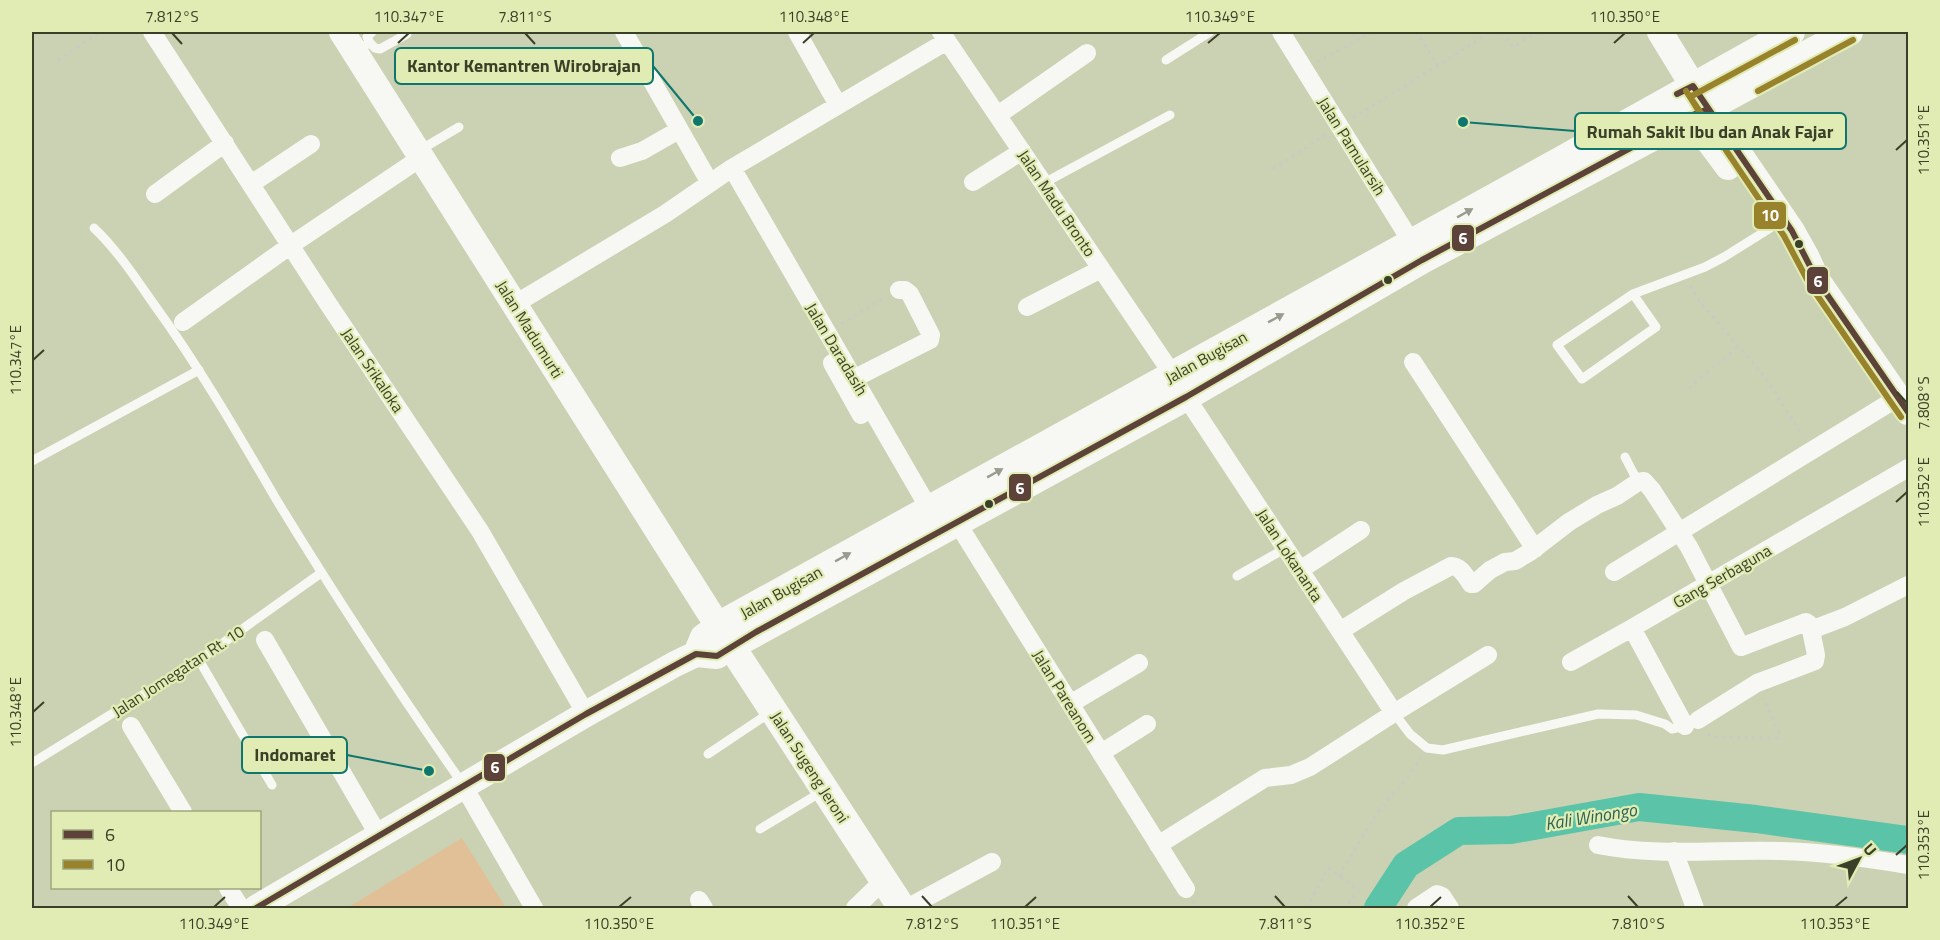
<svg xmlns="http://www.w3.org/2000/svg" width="1940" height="940" viewBox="0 0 1940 940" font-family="'Titillium Web',sans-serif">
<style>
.green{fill:#e2c097}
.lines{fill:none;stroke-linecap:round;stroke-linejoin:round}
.river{stroke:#5bc4a8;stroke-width:28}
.path{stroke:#c9cbc2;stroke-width:3;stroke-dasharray:3 4.5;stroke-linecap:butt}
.lane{stroke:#f7f8f4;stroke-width:9}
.street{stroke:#f7f8f4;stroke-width:18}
.secondary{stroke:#f7f8f4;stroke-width:26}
.primary{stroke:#f7f8f4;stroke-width:28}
.bus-1-casing{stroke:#e0ecb3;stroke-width:10}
.bus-2-casing{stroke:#e0ecb3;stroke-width:10}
.bus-1{stroke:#5c4238;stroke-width:6}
.bus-2{stroke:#99822c;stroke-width:6}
.oneway{fill:#989c8e}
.ticks{fill:none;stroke:#3a3f28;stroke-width:2}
.bus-dot{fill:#3a3f28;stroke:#e0ecb3;stroke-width:2}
.labels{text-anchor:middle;stroke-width:4.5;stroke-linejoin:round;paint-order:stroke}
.street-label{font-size:16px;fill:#3a3f28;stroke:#e0ecb3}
.water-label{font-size:18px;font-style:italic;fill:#2b6256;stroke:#e0ecb3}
.leader{fill:none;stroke:#0f766e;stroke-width:2}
.callout-dot{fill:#0f766e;stroke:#e0ecb3;stroke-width:2}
.callout{fill:#e0ecb3;stroke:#0f766e;stroke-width:2}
.callout-label{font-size:18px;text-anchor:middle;font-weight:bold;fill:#3a3f28}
.line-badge{stroke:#e0ecb3;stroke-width:2}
.badge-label{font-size:16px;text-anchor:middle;font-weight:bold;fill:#fff}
.neatline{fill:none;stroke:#3a3f28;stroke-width:2}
.ticks-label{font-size:15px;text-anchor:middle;fill:#3a3f28}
</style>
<rect width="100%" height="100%" fill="#cbd2b3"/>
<path class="green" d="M462 838 506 908H347Z"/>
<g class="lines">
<path class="river" d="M1378 908 1406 865 1459 831 1511 830 1639 807 1756 819 1908 840"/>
<path class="path" d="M1416 32 1438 65
M1502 32 1513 47 1538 32
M58 60 100 32
M1317 62 1372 32
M1353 118 1491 32
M1273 169 1327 134
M1690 286 1699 301 1765 377 1803 436
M841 324 884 298
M1689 388 1739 346
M1708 734 1713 737 1777 738 1779 732 1763 698
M1339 876 1377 813 1407 778 1421 757
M1193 901 1198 908
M1307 908 1328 868 1359 890 1345 908"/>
<path class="lane" d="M370 43 367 37 372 32
M356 50 370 43 375 48 380 49 407 34
M1166 60 1210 32
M420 150 459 127
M1044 183 1170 115
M94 228C117 250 135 277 153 303 198 365 237 432 276 499 335 596 397 690 462 783
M1633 294 1656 327 1582 379 1557 345 1633 294 1705 267 1724 257 1772 227
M1625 457 1638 482
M32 461 199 370
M1237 576 1286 548
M199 660 272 785
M1394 713 1410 734 1427 748 1443 750 1598 714 1636 715 1665 724 1672 729 1685 726
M708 754 771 712
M32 763 199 660 321 573
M760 829 823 791"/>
<path class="street" d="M152 32 327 302 480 531 586 714
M624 32 710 183
M797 32 838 105
M941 32 1173 375
M1281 32 1417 251
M998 115 1087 53
M620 158 642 151 679 130
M732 168 934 517
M973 182 1022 151
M251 184 311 144
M155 194 225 143
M515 304 665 214 732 168 947 41
M1027 307 1101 269
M183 322 291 245 422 157
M1413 362 1535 549
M832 363 861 415
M855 378 930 340 931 335 910 294 905 290H899
M1186 397 1394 713
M951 513 1186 889
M1300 570 1361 530
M1614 572 1899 397
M1340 631 1404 591 1451 566C1461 566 1466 577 1471 584H1474L1490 570 1505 562 1515 561 1530 552 1569 522 1597 505 1617 496 1638 482 1644 481 1652 490 1689 547 1741 647 1806 622 1809 624 1811 630 1845 617 1908 585
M265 640 379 836
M1571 662 1632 628
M1070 704 1139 663
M1698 720 1757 683 1815 661 1816 655 1811 630
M131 726 183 812
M1685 726 1632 628 1908 468
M1101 753 1147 724
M463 785 534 908
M1158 845 1265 778 1291 775 1310 767 1394 713 1488 655
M1598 845C1658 857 1720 849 1781 851 1824 852 1866 858 1908 865
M1674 851 1695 908
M228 888 241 908
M699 900 704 908
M855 908 884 880
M907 908 992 862
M1416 908 1437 894 1442 896 1450 908"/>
<path class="secondary" d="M342 32 718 626 703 637 696 654
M1660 32 1693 86 1792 231 1806 256 1817 280 1908 412
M1681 99 1690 116 1728 167
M256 908 586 714 675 664 696 654 717 656 731 646"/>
<path class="primary" d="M731 646 1186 397 1422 260 1849 32
M902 908 718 626 1558 162 1791 32"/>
<defs>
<path id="bus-1" d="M1677 94 1693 86 1792 231 1817 280 1908 412
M256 908 586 714 696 654 717 656 756 632 1186 397 1422 260 1690 116 1708 109"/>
<path id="bus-2" d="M1686 91 1784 236 1810 285 1901 417
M1758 91 1853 40
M1701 115 1690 97 1795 40"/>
</defs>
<use href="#bus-1" class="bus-1-casing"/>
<use href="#bus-2" class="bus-2-casing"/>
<use href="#bus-1" class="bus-1"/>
<use href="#bus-2" class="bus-2"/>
</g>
<defs><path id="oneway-solid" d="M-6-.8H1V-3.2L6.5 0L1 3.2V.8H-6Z" transform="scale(1.5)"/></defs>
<g class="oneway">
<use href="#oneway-solid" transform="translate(1465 213) rotate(-29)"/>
<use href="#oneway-solid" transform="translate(1276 318) rotate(-29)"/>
<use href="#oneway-solid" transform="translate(995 473) rotate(-29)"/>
<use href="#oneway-solid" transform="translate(843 557) rotate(-29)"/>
</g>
<path class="ticks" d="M172 33 182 44M525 33 535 44M398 43 409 33M803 43 814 33M1208 43 1220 33M1614 43 1625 33M1896 150 1907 140M33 360 44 350M1897 392 1907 403M1896 502 1907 492M33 712 44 702M1896 855 1907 845M922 896 932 907M1275 896 1285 907M1628 896 1638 907M214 907 225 897M619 907 631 897M1025 907 1036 897M1430 907 1441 897M1835 907 1847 897"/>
<g class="bus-dot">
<circle cx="1799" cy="244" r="5"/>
<circle cx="1388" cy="280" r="5"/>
<circle cx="989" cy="504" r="5"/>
</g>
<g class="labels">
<g class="street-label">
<text transform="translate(1352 146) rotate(58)" y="6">Jalan Pamularsih</text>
<text transform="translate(1057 203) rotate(56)" y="6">Jalan Madu Bronto</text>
<text transform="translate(530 329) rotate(58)" y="6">Jalan Madumurti</text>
<text transform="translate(837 349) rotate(59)" y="6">Jalan Daradasih</text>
<text transform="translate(1206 357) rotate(-29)" y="6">Jalan Bugisan</text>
<text transform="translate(373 370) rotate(56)" y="6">Jalan Srikaloka</text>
<text transform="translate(1290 555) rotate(57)" y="6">Jalan Lokananta</text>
<text transform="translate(1722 576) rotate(-30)" y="6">Gang Serbaguna</text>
<text transform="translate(781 592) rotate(-29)" y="6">Jalan Bugisan</text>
<text transform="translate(178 671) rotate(-33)" y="6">Jalan Jomegatan Rt. 10</text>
<text transform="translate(1065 696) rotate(58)" y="6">Jalan Pareanom</text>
<text transform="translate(810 767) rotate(57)" y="6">Jalan Sugeng Jeroni</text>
</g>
<g class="water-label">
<text transform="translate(1591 817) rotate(-9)" y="6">Kali Winongo</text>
</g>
</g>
<path class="leader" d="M698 121L653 66M1463 122L1575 131M429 771L347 755"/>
<g class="callout-dot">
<circle cx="698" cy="121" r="6"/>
<circle cx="1463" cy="122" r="6"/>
<circle cx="429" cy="771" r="6"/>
</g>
<g class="callout">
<rect x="395" y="48" width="258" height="36" rx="6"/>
<rect x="1575" y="113" width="271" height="36" rx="6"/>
<rect x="242" y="737" width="105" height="36" rx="6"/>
</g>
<g class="callout-label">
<text x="524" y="72">Kantor Kemantren Wirobrajan</text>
<text x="1710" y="138">Rumah Sakit Ibu dan Anak Fajar</text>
<text x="295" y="761">Indomaret</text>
</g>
<g class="line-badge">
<rect x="1753" y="201" width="34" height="29" rx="6" fill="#99822c"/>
<rect x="1451" y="224" width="24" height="28" rx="6" fill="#5c4238"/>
<rect x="1806" y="266" width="23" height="29" rx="6" fill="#5c4238"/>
<rect x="1008" y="473" width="24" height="29" rx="6" fill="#5c4238"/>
<rect x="483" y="753" width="23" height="29" rx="6" fill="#5c4238"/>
</g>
<g class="badge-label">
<text x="1770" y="221">10</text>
<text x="1463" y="244">6</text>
<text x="1818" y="287">6</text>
<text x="1020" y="494">6</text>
<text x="495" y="773">6</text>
</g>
<rect width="1940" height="940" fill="none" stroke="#e0ecb3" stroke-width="66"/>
<rect x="51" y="811" width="210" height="78" fill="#e0ecb3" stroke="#9ea77b" stroke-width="1.5"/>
<rect x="63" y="830" width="30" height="9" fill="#5c4238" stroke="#9ea77b" stroke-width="1.5"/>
<text x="105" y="841" font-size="18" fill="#3a3f28">6</text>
<rect x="63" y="860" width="30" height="9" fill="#99822c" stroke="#9ea77b" stroke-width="1.5"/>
<text x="105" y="871" font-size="18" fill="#3a3f28">10</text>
<g transform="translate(1859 859) rotate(49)" stroke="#e0ecb3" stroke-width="4.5" paint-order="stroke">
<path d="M0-4.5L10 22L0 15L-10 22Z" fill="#3a3f28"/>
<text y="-9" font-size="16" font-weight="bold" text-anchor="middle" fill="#3a3f28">U</text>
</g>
<rect x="33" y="33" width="1874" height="874" class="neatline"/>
<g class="ticks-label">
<text x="172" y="22">7.812°S</text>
<text x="409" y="22">110.347°E</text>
<text x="525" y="22">7.811°S</text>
<text x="814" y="22">110.348°E</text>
<text x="1220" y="22">110.349°E</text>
<text x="1625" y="22">110.350°E</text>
<text transform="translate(1924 140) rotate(-90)" y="5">110.351°E</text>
<text transform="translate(16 360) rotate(-90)" y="5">110.347°E</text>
<text transform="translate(1924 403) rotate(-90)" y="5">7.808°S</text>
<text transform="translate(1924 492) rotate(-90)" y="5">110.352°E</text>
<text transform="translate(16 712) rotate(-90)" y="5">110.348°E</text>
<text transform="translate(1924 845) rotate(-90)" y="5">110.353°E</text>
<text x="214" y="929">110.349°E</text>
<text x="619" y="929">110.350°E</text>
<text x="932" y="929">7.812°S</text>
<text x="1025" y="929">110.351°E</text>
<text x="1285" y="929">7.811°S</text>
<text x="1430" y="929">110.352°E</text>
<text x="1638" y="929">7.810°S</text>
<text x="1835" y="929">110.353°E</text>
</g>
</svg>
